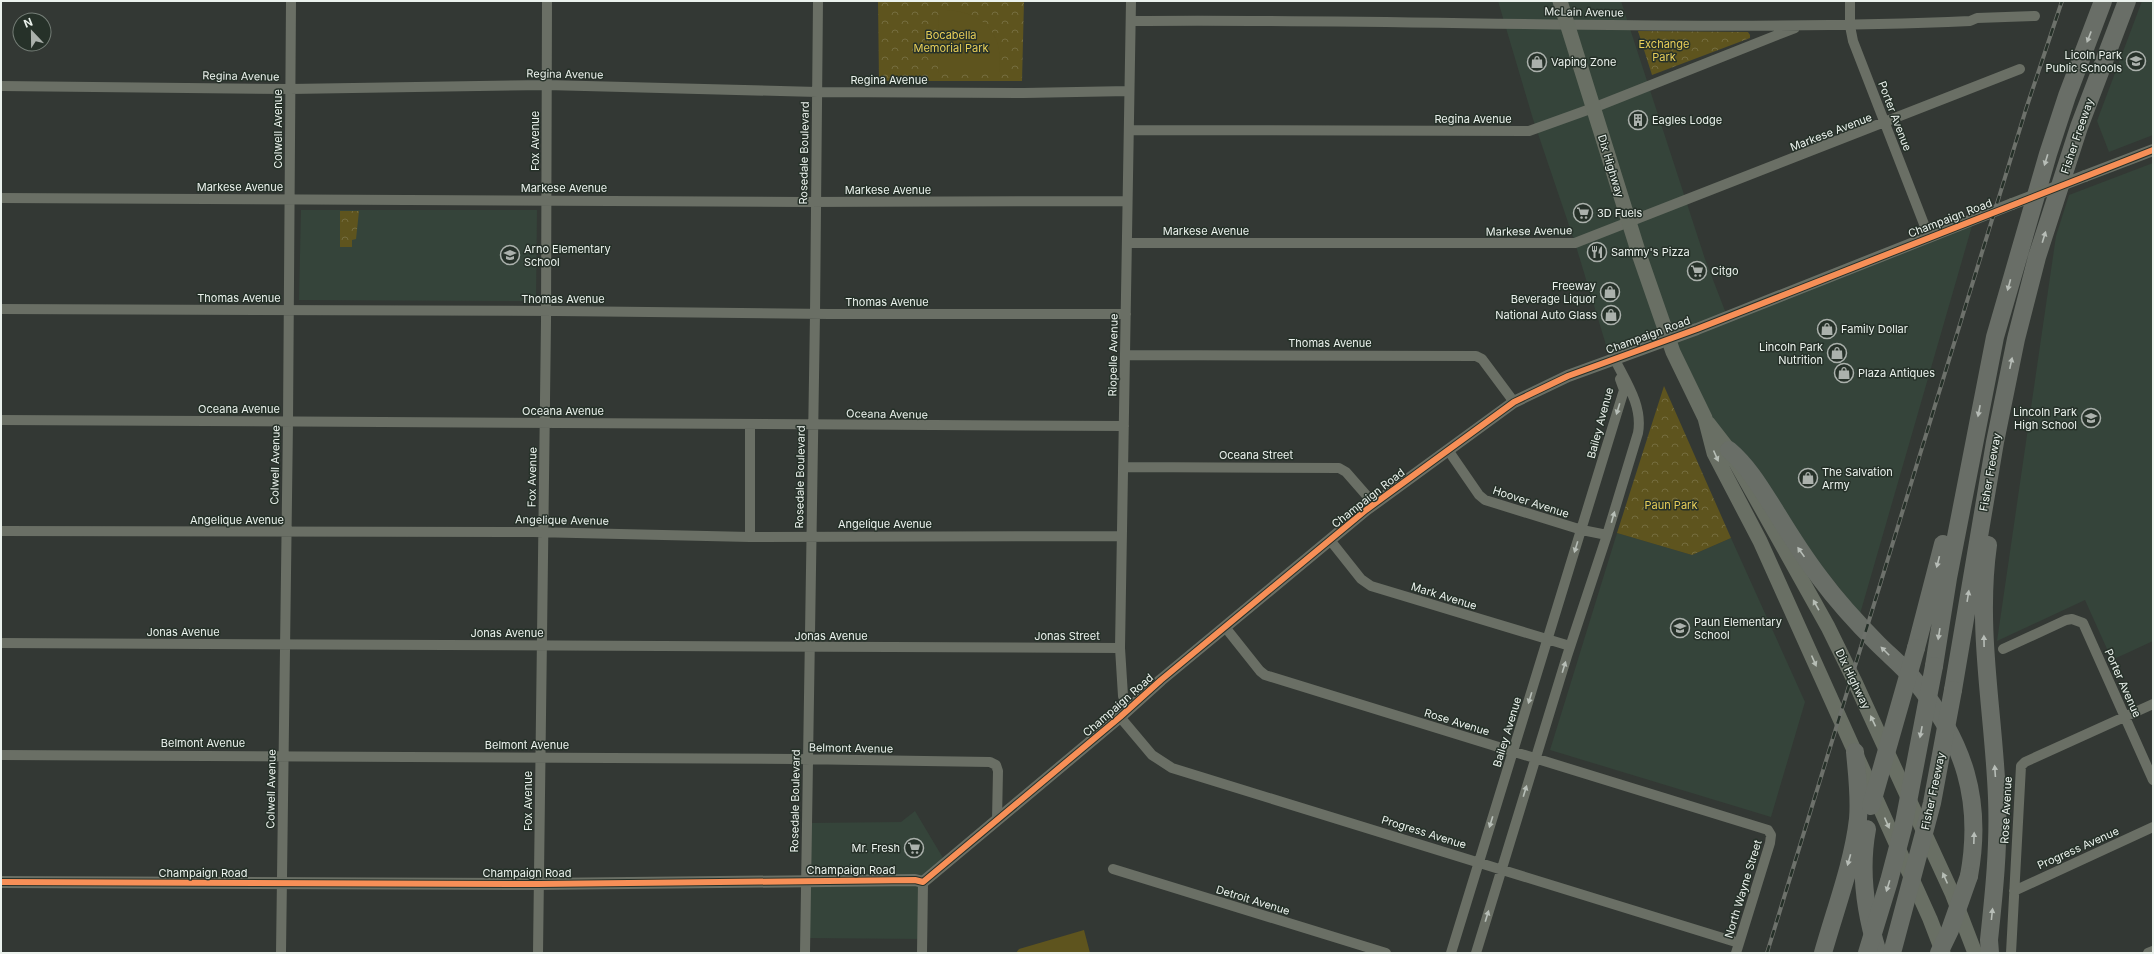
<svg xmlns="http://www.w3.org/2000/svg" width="2154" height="954" viewBox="0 0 2154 954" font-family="Inter,sans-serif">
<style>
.built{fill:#35443a}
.park{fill:url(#park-crowns)}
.pitch{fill:#5e541e}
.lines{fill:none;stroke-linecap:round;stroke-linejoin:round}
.minor{stroke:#6a6f65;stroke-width:10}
.tertiary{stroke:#6a6f65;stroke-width:12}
.primary{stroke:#696f64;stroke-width:15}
.motorway{stroke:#696e67;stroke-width:18}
.rail-casing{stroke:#6d716b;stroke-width:4}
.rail{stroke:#263129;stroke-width:2.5;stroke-dasharray:8;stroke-linecap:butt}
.tertiary-bridge{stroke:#6a6f65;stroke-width:12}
.motorway-bridge{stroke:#696e67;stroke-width:18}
.cycleway-casing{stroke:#263129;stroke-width:8}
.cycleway{stroke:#f78f57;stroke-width:6}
.oneway{fill:#b7bdb7}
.oneway2{fill:#b7beb7}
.oneway3{fill:#b7beb6}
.labels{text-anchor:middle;stroke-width:3;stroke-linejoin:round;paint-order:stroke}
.street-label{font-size:11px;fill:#ebf2ed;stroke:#263129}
.park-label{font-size:11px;fill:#e8ce58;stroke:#263129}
.poi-label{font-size:11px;fill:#ebf2ed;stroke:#263129;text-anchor:start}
</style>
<defs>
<pattern id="park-crowns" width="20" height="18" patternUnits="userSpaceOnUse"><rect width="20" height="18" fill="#5e541e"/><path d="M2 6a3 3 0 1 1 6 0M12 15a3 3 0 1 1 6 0" fill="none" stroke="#756d3f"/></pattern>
</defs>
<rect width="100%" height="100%" fill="#333834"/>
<path class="built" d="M1498 1H1621L1705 259 1727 316 1974 219 1860 614 1729 450 1668 339 1614 358 1606 345 1575 243 1533 119Z
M2142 1H2153V135L2109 152 2097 121Z
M2153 163V641L2112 660 2085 600 1997 641 2056 236 2069 195Z
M301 210H537L536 301 299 300Z
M1617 533 1692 555 1731 538 1805 702 1771 817 1550 750Z
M915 811 946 863 923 882 922 939 805 938 807 823 901 822Z"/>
<path class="park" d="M878 1H1024L1022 81H879Z
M1638 31 1748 32 1750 35V38L1652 75Z
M340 211H359L356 239 352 240V247H340Z
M1664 386 1731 538 1692 555 1617 533Z"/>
<path class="pitch" d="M939 10C963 9 991 18 998 45 1000 54 1000 64 1000 73H938Z
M1084 930 1090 953H1016L1019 949Z"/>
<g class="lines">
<path class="minor" d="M1850 1V26L1853 41 1929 237
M1131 21C1410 18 1691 33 1970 21L1977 18 2035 16
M1 86 290 89 547 85 817 92 1024 93 1129 91
M1129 130 1529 131 1593 108 1795 28
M1 198 804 202 1127 201
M1127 243H1575L2020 69
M1 309 556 311 829 314H1126
M1125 355 1476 356 1482 359 1514 402
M1 420 1124 426
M750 425V537
M1448 450 1479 495 1485 500 1582 530 1607 535
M1123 467 1339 468 1346 472 1374 504
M1 531 533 532 750 537 1122 536
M1330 540 1361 579 1371 586 1570 646
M1225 627 1260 671 1265 675 1768 830 1771 835 1770 843 1736 953
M1 643 1120 648
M2003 649 2066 620 2072 619 2083 623 2153 780
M1128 708 1123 696 1120 648 1131 1
M1120 717 1152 755 1172 768 1739 943
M1 755 795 759 990 762 996 765 998 771 997 820
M1113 869 1386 953
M2014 891 2153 827
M281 953 288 422 291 1
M538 953 546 321 547 1
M805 953 815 314 818 1
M922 953 923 882
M1451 953 1624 390 1620 379
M1476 953 1567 656 1607 535 1638 433C1643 406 1626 382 1614 358
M2011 953 2021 766 2025 762 2153 704
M2148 953 2153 951"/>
<path class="tertiary" d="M2085 176 2153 150
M1 882 539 884 915 880 923 882 1120 717 1161 680 1366 510 1514 402 1568 376 1697 329 2012 204"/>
<path class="primary" d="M1560 1 1639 254 1673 352 1705 418 1714 453 1760 541 1930 919 1943 953
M1708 423 1729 450 1828 627 1854 680 1952 893 1975 953"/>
<path class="motorway" d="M1729 450C1749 467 1762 490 1776 512 1790 535 1804 557 1820 578 1837 601 1857 623 1878 644 1890 656 1905 668 1916 682 1964 742 1983 800 1969 876
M1988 545C1976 630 1994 714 1997 798 1999 846 1994 893 1989 940L1990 953
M1916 648 1943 544
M1934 666 1948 578 1995 337 2048 154 2067 96 2103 1
M1953 690 1995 442 2016 339 2037 257 2079 127 2127 1
M1867 829C1859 872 1865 912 1878 953
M1823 953C1835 910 1853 863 1858 819 1860 797 1857 774 1855 752"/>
<defs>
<path id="rail" d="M1767 953 2026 109 2062 1"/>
</defs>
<use href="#rail" class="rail-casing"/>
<use href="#rail" class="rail"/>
<path class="tertiary-bridge" d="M2012 204 2085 176"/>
<path class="motorway-bridge" d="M1871 806 1916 648
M1867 953 1889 881 1903 828 1934 666
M1892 953 1932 803 1953 690
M1939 953 1950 930 1969 876"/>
<defs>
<path id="cycleway" d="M1 882 539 884 915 880 923 882 1120 717 1161 680 1366 510 1514 402 1568 376 1697 329 2153 150"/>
</defs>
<use href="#cycleway" class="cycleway-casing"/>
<use href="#cycleway" class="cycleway"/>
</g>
<defs><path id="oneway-solid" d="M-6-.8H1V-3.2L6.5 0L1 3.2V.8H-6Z"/></defs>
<g class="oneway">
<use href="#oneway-solid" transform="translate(2089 37) rotate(111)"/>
<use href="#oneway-solid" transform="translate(2046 160) rotate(107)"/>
<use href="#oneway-solid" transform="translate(2044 237) rotate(-73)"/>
<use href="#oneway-solid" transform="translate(2009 285) rotate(105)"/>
<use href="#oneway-solid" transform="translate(2011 363) rotate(-78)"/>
<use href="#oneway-solid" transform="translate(1979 411) rotate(101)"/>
<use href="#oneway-solid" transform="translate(1801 552) rotate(-125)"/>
<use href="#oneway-solid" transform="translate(1938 562) rotate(104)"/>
<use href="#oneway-solid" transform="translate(1968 596) rotate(-81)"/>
<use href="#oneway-solid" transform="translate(1939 634) rotate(99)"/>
<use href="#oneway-solid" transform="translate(1984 641) rotate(-91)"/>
<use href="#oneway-solid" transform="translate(1885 651) rotate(-135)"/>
<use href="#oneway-solid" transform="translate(1921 732) rotate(101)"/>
<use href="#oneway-solid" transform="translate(1995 771) rotate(-94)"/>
<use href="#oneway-solid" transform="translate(1974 838) rotate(-88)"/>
<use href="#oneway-solid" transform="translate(1849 860) rotate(106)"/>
<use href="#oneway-solid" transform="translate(1888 886) rotate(107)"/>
<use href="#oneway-solid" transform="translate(1992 914) rotate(-84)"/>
</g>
<g class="oneway2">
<use href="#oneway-solid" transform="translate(1618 409) rotate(107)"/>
<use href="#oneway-solid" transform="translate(1613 517) rotate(-74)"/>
<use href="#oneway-solid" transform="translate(1576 547) rotate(107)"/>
<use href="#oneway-solid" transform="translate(1564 667) rotate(-73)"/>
<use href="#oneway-solid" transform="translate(1530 698) rotate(107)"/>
<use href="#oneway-solid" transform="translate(1525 791) rotate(-73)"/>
<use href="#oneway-solid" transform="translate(1491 822) rotate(107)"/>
<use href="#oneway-solid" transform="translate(1487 916) rotate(-73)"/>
</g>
<g class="oneway3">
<use href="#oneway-solid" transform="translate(1716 456) rotate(66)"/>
<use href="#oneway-solid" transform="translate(1816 605) rotate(-119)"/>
<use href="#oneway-solid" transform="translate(1814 661) rotate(66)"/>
<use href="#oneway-solid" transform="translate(1873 721) rotate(-115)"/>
<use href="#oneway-solid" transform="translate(1887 823) rotate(66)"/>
<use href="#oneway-solid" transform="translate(1945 878) rotate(-114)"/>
</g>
<defs>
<symbol id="school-ring" viewBox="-11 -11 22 22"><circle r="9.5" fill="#263129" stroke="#abb1ac" stroke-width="1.5"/><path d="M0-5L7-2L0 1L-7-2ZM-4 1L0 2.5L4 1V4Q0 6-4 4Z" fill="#abb1ac"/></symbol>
<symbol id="shop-ring" viewBox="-11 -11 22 22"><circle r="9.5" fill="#263129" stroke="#abb1ac" stroke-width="1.5"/><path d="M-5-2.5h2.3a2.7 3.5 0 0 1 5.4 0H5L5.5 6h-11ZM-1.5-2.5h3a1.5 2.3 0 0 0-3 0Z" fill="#abb1ac"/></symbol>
<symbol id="building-ring" viewBox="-11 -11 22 22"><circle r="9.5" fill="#263129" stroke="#abb1ac" stroke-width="1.5"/><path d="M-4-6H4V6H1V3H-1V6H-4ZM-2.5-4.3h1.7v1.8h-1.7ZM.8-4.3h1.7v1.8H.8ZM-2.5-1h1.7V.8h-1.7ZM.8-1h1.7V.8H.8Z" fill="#abb1ac"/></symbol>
<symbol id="supermarket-ring" viewBox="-11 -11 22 22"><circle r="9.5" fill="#263129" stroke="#abb1ac" stroke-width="1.5"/><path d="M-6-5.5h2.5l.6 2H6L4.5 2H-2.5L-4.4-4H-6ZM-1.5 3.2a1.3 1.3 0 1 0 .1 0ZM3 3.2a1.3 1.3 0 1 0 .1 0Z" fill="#abb1ac"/></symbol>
<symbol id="restaurant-ring" viewBox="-11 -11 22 22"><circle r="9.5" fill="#263129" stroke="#abb1ac" stroke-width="1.5"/><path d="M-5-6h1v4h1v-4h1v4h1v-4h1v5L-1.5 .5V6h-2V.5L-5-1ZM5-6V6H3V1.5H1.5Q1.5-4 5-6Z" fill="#abb1ac"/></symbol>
</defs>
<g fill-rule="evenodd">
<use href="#school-ring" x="2125" y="50" width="22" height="22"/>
<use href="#shop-ring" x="1526" y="51" width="22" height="22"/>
<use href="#building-ring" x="1627" y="109" width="22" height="22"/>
<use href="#supermarket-ring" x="1572" y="202" width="22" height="22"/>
<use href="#restaurant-ring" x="1586" y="241" width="22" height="22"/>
<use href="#school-ring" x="499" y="244" width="22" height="22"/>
<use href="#supermarket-ring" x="1686" y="260" width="22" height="22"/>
<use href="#shop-ring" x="1599" y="281" width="22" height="22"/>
<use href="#shop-ring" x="1600" y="304" width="22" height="22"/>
<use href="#shop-ring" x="1816" y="318" width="22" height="22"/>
<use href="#shop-ring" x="1826" y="342" width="22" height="22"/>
<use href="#shop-ring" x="1833" y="362" width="22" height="22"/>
<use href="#school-ring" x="2080" y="407" width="22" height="22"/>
<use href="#shop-ring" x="1797" y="467" width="22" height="22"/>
<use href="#school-ring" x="1669" y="617" width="22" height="22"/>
<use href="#supermarket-ring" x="903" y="837" width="22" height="22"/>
</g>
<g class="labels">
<g class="street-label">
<text transform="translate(1584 12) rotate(1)" y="4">McLain Avenue</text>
<text transform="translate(565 74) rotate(1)" y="4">Regina Avenue</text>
<text transform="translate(241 76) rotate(1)" y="4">Regina Avenue</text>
<text x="889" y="84">Regina Avenue</text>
<text transform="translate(1895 116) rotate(69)" y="4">Porter Avenue</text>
<text x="1473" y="123">Regina Avenue</text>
<text transform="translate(278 129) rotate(-90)" y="4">Colwell Avenue</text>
<text transform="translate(1831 132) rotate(-21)" y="4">Markese Avenue</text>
<text transform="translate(2077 136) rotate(-71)" y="4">Fisher Freeway</text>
<text transform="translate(535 141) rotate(-90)" y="4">Fox Avenue</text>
<text transform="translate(804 153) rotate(-89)" y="4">Rosedale Boulevard</text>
<text transform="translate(1611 166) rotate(73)" y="4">Dix Highway</text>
<text x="240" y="191">Markese Avenue</text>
<text x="564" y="192">Markese Avenue</text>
<text x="888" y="194">Markese Avenue</text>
<text transform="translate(1950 218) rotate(-21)" y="4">Champaign Road</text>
<text x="1206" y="235">Markese Avenue</text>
<text transform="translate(1529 231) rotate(-1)" y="4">Markese Avenue</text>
<text x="239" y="302">Thomas Avenue</text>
<text x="563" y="303">Thomas Avenue</text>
<text x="887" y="306">Thomas Avenue</text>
<text transform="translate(1648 335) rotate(-20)" y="4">Champaign Road</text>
<text x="1330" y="347">Thomas Avenue</text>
<text transform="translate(1113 355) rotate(-89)" y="4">Riopelle Avenue</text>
<text x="239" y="413">Oceana Avenue</text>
<text x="563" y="415">Oceana Avenue</text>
<text transform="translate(887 414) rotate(1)" y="4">Oceana Avenue</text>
<text transform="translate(1600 423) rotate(-75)" y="4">Bailey Avenue</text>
<text x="1256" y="459">Oceana Street</text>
<text transform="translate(275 465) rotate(-89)" y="4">Colwell Avenue</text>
<text transform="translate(1990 472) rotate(-80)" y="4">Fisher Freeway</text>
<text transform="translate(532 477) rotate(-89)" y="4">Fox Avenue</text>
<text transform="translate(800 477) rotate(-89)" y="4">Rosedale Boulevard</text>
<text transform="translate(1368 498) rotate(-38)" y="4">Champaign Road</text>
<text transform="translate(1531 502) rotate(18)" y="4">Hoover Avenue</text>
<text x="237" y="524">Angelique Avenue</text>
<text transform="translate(562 520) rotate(1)" y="4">Angelique Avenue</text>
<text x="885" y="528">Angelique Avenue</text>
<text transform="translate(1444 596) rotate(17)" y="4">Mark Avenue</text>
<text x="183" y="636">Jonas Avenue</text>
<text x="507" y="637">Jonas Avenue</text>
<text x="831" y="640">Jonas Avenue</text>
<text x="1067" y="640">Jonas Street</text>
<text transform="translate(1853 679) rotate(64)" y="4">Dix Highway</text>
<text transform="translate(2123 683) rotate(66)" y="4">Porter Avenue</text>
<text transform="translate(1118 705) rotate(-41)" y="4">Champaign Road</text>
<text transform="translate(1457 722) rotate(17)" y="4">Rose Avenue</text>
<text transform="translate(1507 732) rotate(-73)" y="4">Bailey Avenue</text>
<text x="203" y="747">Belmont Avenue</text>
<text x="527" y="749">Belmont Avenue</text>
<text transform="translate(851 748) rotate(1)" y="4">Belmont Avenue</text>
<text transform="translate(271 789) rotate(-89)" y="4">Colwell Avenue</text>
<text transform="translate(1933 791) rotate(-78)" y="4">Fisher Freeway</text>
<text transform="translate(528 801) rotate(-90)" y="4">Fox Avenue</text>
<text transform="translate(795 801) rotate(-89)" y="4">Rosedale Boulevard</text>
<text transform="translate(2006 810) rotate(-87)" y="4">Rose Avenue</text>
<text transform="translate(1424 832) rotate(17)" y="4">Progress Avenue</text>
<text transform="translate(2078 848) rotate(-24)" y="4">Progress Avenue</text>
<text x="851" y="874">Champaign Road</text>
<text x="203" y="877">Champaign Road</text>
<text x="527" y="877">Champaign Road</text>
<text transform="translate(1743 889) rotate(-73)" y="4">North Wayne Street</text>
<text transform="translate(1253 900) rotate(17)" y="4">Detroit Avenue</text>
</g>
<g class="park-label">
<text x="951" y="39">Bocabella<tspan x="951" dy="13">Memorial Park</tspan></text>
<text x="1664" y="48">Exchange<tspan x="1664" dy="13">Park</tspan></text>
<text x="1671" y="509">Paun Park</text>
</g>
<g class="poi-label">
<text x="2122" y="59" text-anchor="end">Licoln Park<tspan x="2122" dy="13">Public Schools</tspan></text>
<text x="1551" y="66">Vaping Zone</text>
<text x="1652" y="124">Eagles Lodge</text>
<text x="1597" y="217">3D Fuels</text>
<text x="524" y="253">Arno Elementary<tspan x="524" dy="13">School</tspan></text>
<text x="1611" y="256">Sammy's Pizza</text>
<text x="1711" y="275">Citgo</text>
<text x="1596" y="290" text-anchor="end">Freeway<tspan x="1596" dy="13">Beverage Liquor</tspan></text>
<text x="1597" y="319" text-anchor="end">National Auto Glass</text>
<text x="1841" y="333">Family Dollar</text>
<text x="1823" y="351" text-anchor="end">Lincoln Park<tspan x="1823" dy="13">Nutrition</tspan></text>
<text x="1858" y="377">Plaza Antiques</text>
<text x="2077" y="416" text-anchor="end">Lincoln Park<tspan x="2077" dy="13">High School</tspan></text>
<text x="1822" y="476">The Salvation<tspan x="1822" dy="13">Army</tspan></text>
<text x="1694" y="626">Paun Elementary<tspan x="1694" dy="13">School</tspan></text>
<text x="900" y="852" text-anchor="end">Mr. Fresh</text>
</g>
</g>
<rect width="2154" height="954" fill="none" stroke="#ebf2ed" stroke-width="4"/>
<g transform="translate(32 32) rotate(338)"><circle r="19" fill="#263129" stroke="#757e77"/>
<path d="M0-3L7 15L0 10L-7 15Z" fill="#abb1ac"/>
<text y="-6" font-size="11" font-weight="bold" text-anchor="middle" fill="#ebf2ed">N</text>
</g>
</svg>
